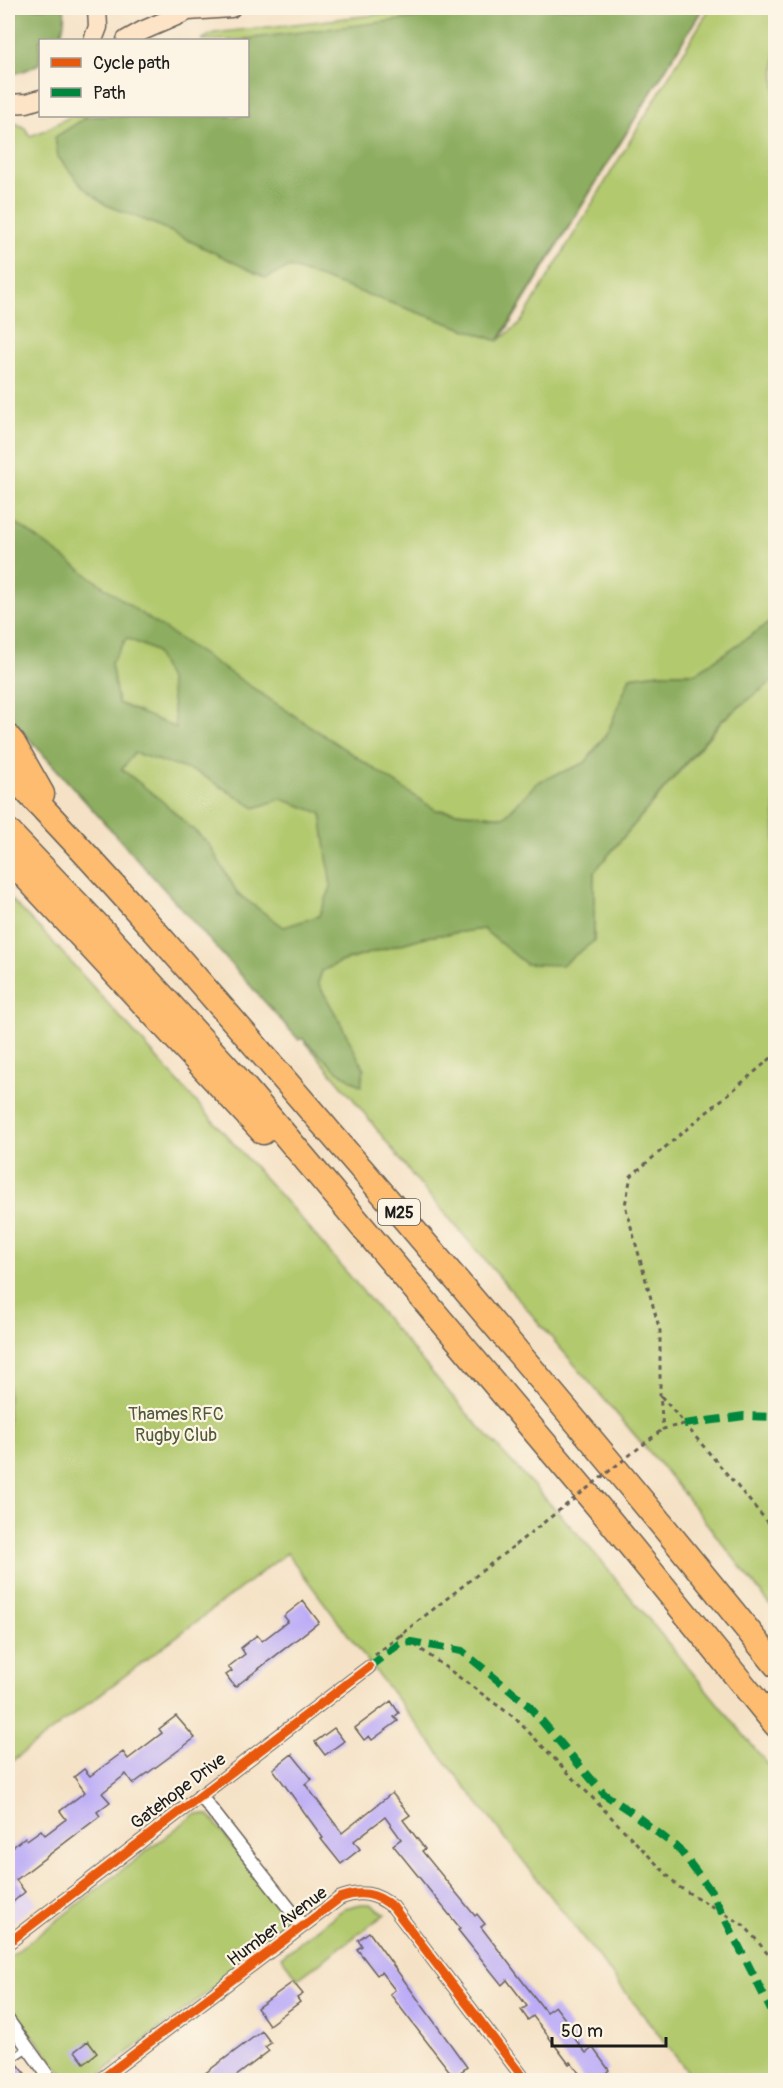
<svg xmlns="http://www.w3.org/2000/svg" width="783" height="2088" viewBox="0 0 783 2088" font-family="Pangolin,sans-serif">
<style>
.built{fill:#e1d4f3}
.green{fill:#b2c96e;stroke:#677245;stroke-width:1.5}
.forest{fill:#8dad61;stroke:#54643e;stroke-width:1.5;fill-rule:evenodd}
.building{fill:#bcacf7}
.lines{fill:none;stroke-linecap:round;stroke-linejoin:round}
.service-casing{stroke:#686158;stroke-width:9}
.minor-casing{stroke:#686158;stroke-width:15}
.secondary-casing{stroke:#686158;stroke-width:21}
.motorway-casing{stroke:#686158;stroke-width:27}
.path{stroke:#686158;stroke-width:3;stroke-dasharray:4.5 4.5;stroke-linecap:butt}
.service{stroke:#fff;stroke-width:6}
.minor{stroke:#fff;stroke-width:12}
.secondary{stroke:#fee4c6;stroke-width:18}
.motorway{stroke:#fdbc70;stroke-width:24}
.path-bridge{stroke:#686158;stroke-width:3;stroke-dasharray:4.5 4.5;stroke-linecap:butt}
.quiet{stroke:#00873e;stroke-width:8;stroke-dasharray:15 8;stroke-linecap:butt}
.cycleway-casing{stroke:#fcf5e5;stroke-width:13}
.cycleway{stroke:#e8590c;stroke-width:9}
.labels{text-anchor:middle;stroke-width:4.5;stroke-linejoin:round;paint-order:stroke}
.shield{fill:#fcf5e5;stroke:#5f5d58;stroke-width:1.5}
.shield-label{font-size:16px;font-weight:bold;fill:#1c1c1c}
.park-label{font-size:18px;fill:#505939;stroke:#fcf5e5}
.street-label{font-size:18px;fill:#1c1c1c;stroke:#fcf5e5}
</style>
<rect width="100%" height="100%" fill="#fcf5e5"/>
<filter id="ink" filterUnits="userSpaceOnUse"><feTurbulence type="fractalNoise" baseFrequency=".0167" numOctaves="2"/><feDisplacementMap in="SourceGraphic" scale="12" xChannelSelector="R" yChannelSelector="G"/><feConvolveMatrix kernelMatrix="1 2 1 2 8 2 1 2 1" color-interpolation-filters="sRGB"/></filter>
<filter id="wash" filterUnits="userSpaceOnUse"><feTurbulence type="fractalNoise" baseFrequency=".008" numOctaves="4" result="noise"/><feDisplacementMap in="SourceGraphic" scale="24" xChannelSelector="R" yChannelSelector="G"/><feGaussianBlur stdDeviation="1.35" result="paint"/><feColorMatrix in="noise" values="0 0 0 0 0 0 0 0 0 0 0 0 0 0 0 0 0 1.4 0 .05"/><feComposite in="paint" operator="in"/></filter>
<g filter="url(#wash)">
<rect width="100%" height="100%" fill="#f5e2c6"/>
<path class="built" d="M8 1864 37 1903 8 1926Z"/>
<path class="green" d="M434 8H703L500 340 521 322 710 8H775V619L696 673H659L630 677 608 732 585 763 538 782 504 817 439 810 289 975 361 1066 340 1022 318 983 322 971 340 962 425 937 483 929 526 964 594 940V872L723 720 775 679V1611L669 1475 413 1176 354 1100 302 1038 299 1040 8 715V119L25 128 30 136 45 130 71 116H248V40H201L214 33Z
M8 896 50 939 296 1213 464 1410 586 1543 775 1773V2080H694L379 1676 287 1553 8 1764Z
M195 1814 209 1815 288 1917 289 1928 286 1933 92 2080H67L8 2003V1958Z
M361 1904H370L385 1914 298 1979 281 1957 345 1908Z"/>
<path class="forest" d="M8 8H64C66 19 63 30 59 40H40V63C30 69 20 74 8 74Z
M496 8H703L498 341 290 267 266 278 157 225 106 205 83 187 58 157 55 137 88 116H248V40H242L246 39Z
M8 517 139 612 436 810 504 817 538 782 585 763 608 732 630 677 659 673H696L775 619V679L722 720 594 872V941L562 965 526 964 483 929 425 937 340 962 322 971 318 983 340 1022 364 1069 361 1086 337 1071 302 1038 299 1040 8 715ZM127 638 155 651 169 680 176 728 118 703 111 663ZM134 753 199 773 255 808 281 799 321 813 331 887 319 916 284 927 238 894 209 844 162 801 122 769Z"/>
<g id="blocks">
<path class="building" d="M303 1601 319 1622 235 1687 226 1675 232 1671 228 1667 245 1654 241 1648 257 1635 262 1641 288 1621 284 1616Z
M391 1701 399 1713 394 1717 398 1721 372 1740 369 1736 364 1740 355 1728Z
M176 1716 195 1738 133 1784 126 1774 102 1793 110 1802 97 1812 100 1816 16 1880 25 1892 8 1906V1851L25 1837 27 1840 41 1830 45 1835 66 1819 60 1811 85 1792 74 1777 84 1769 90 1776 123 1752 128 1759 162 1733 159 1729Z
M334 1728 344 1741 325 1755 315 1742Z
M292 1754 312 1779 305 1784 342 1833 392 1793 410 1815 403 1820 425 1849 422 1851 475 1916 477 1914 485 1924 481 1927 546 2012 555 2006 571 2027 568 2030 586 2053 593 2048 609 2070 605 2074 610 2080H584L571 2062 569 2064 533 2016 528 2020 521 2010 527 2006 507 1980 502 1985 458 1930 460 1928 393 1845 401 1839 385 1817 354 1841 360 1849 341 1864 321 1839 323 1838 273 1769Z
M369 1932 467 2067 454 2077 390 1994 395 1990 381 1972 377 1975 357 1949 362 1946 358 1940Z
M293 1982 303 1994 297 1998 300 2002 269 2025 257 2008Z
M262 2031 271 2043 265 2047 269 2051 231 2080H196Z
M88 2041 97 2053 84 2063 75 2051Z
M17 2063 30 2080H8V2071Z"/>
</g>
</g>
<g filter="url(#ink)">
<use href="#blocks" fill-opacity="0" stroke="#686158" stroke-width="1.5"/>
<g class="lines">
<defs>
<path id="service" d="M8 2061 28 2048"/>
<path id="minor" d="M200 1795 303 1926
M8 1943 369 1667
M8 2020 51 2080
M100 2080 340 1898C360 1890 376 1893 393 1907L525 2080"/>
<path id="secondary" d="M93 40 98 27 97 8
M126 40 142 31 188 11 231 8
M8 104 27 103 40 99"/>
<path id="motorway" d="M8 737 13 743 42 794
M8 772C119 886 223 1009 327 1129 479 1305 630 1483 776 1665
M8 831 106 934 236 1077 611 1522 776 1725
M8 858 263 1132"/>
</defs>
<use href="#service" class="service-casing"/>
<use href="#minor" class="minor-casing"/>
<use href="#secondary" class="secondary-casing"/>
<use href="#motorway" class="motorway-casing"/>
<path class="path" d="M661 1396 776 1532
M684 1424 663 1429 660 1395V1331L625 1205 631 1176 776 1054
M400 1634 515 1718 679 1887 745 1926 776 1964
M375 1655 515 1545"/>
<use href="#service" class="service"/>
<use href="#minor" class="minor"/>
<use href="#secondary" class="secondary"/>
<use href="#motorway" class="motorway"/>
<path class="path-bridge" d="M515 1545 663 1429"/>
<path class="quiet" d="M684 1424 744 1416 776 1417
M369 1667 399 1644 411 1642 462 1651 529 1706 604 1794 631 1812 679 1849 711 1891 776 2020"/>
<defs>
<path id="cycleway" d="M8 1943 369 1667
M100 2080 340 1898C360 1890 376 1893 393 1907L525 2080"/>
</defs>
<use href="#cycleway" class="cycleway-casing"/>
<use href="#cycleway" class="cycleway"/>
</g>
</g>
<g class="labels">
<rect class="shield" x="378" y="1199" width="42" height="26" rx="4.5"/>
<g class="shield-label">
<text x="399" y="1218">M25</text>
</g>
<g class="park-label">
<text x="176" y="1420">Thames RFC<tspan x="176" dy="21">Rugby Club</tspan></text>
</g>
<g class="street-label">
<text transform="translate(178 1791) rotate(-37)" y="6">Gatehope Drive</text>
<text transform="translate(277 1926) rotate(-37)" y="6">Humber Avenue</text>
</g>
</g>
<rect width="783" height="2088" fill="none" stroke="#fcf5e5" stroke-width="30"/>
<rect x="39" y="39" width="210" height="78" fill="#fcf5e5" stroke="#a29e95" stroke-width="1.5"/>
<rect x="51" y="58" width="30" height="9" fill="#e8590c" stroke="#a29e95" stroke-width="1.5"/>
<text x="93" y="69" font-size="18" fill="#1c1c1c">Cycle path</text>
<rect x="51" y="88" width="30" height="9" fill="#00873e" stroke="#a29e95" stroke-width="1.5"/>
<text x="93" y="99" font-size="18" fill="#1c1c1c">Path</text>
<path d="M552 2037v9h114v-9" fill="none" stroke="#1c1c1c" stroke-width="3"/>
<text x="561" y="2037" font-size="18" fill="#1c1c1c" stroke="#fcf5e5" stroke-width="4.5" paint-order="stroke">50 m</text>
</svg>
